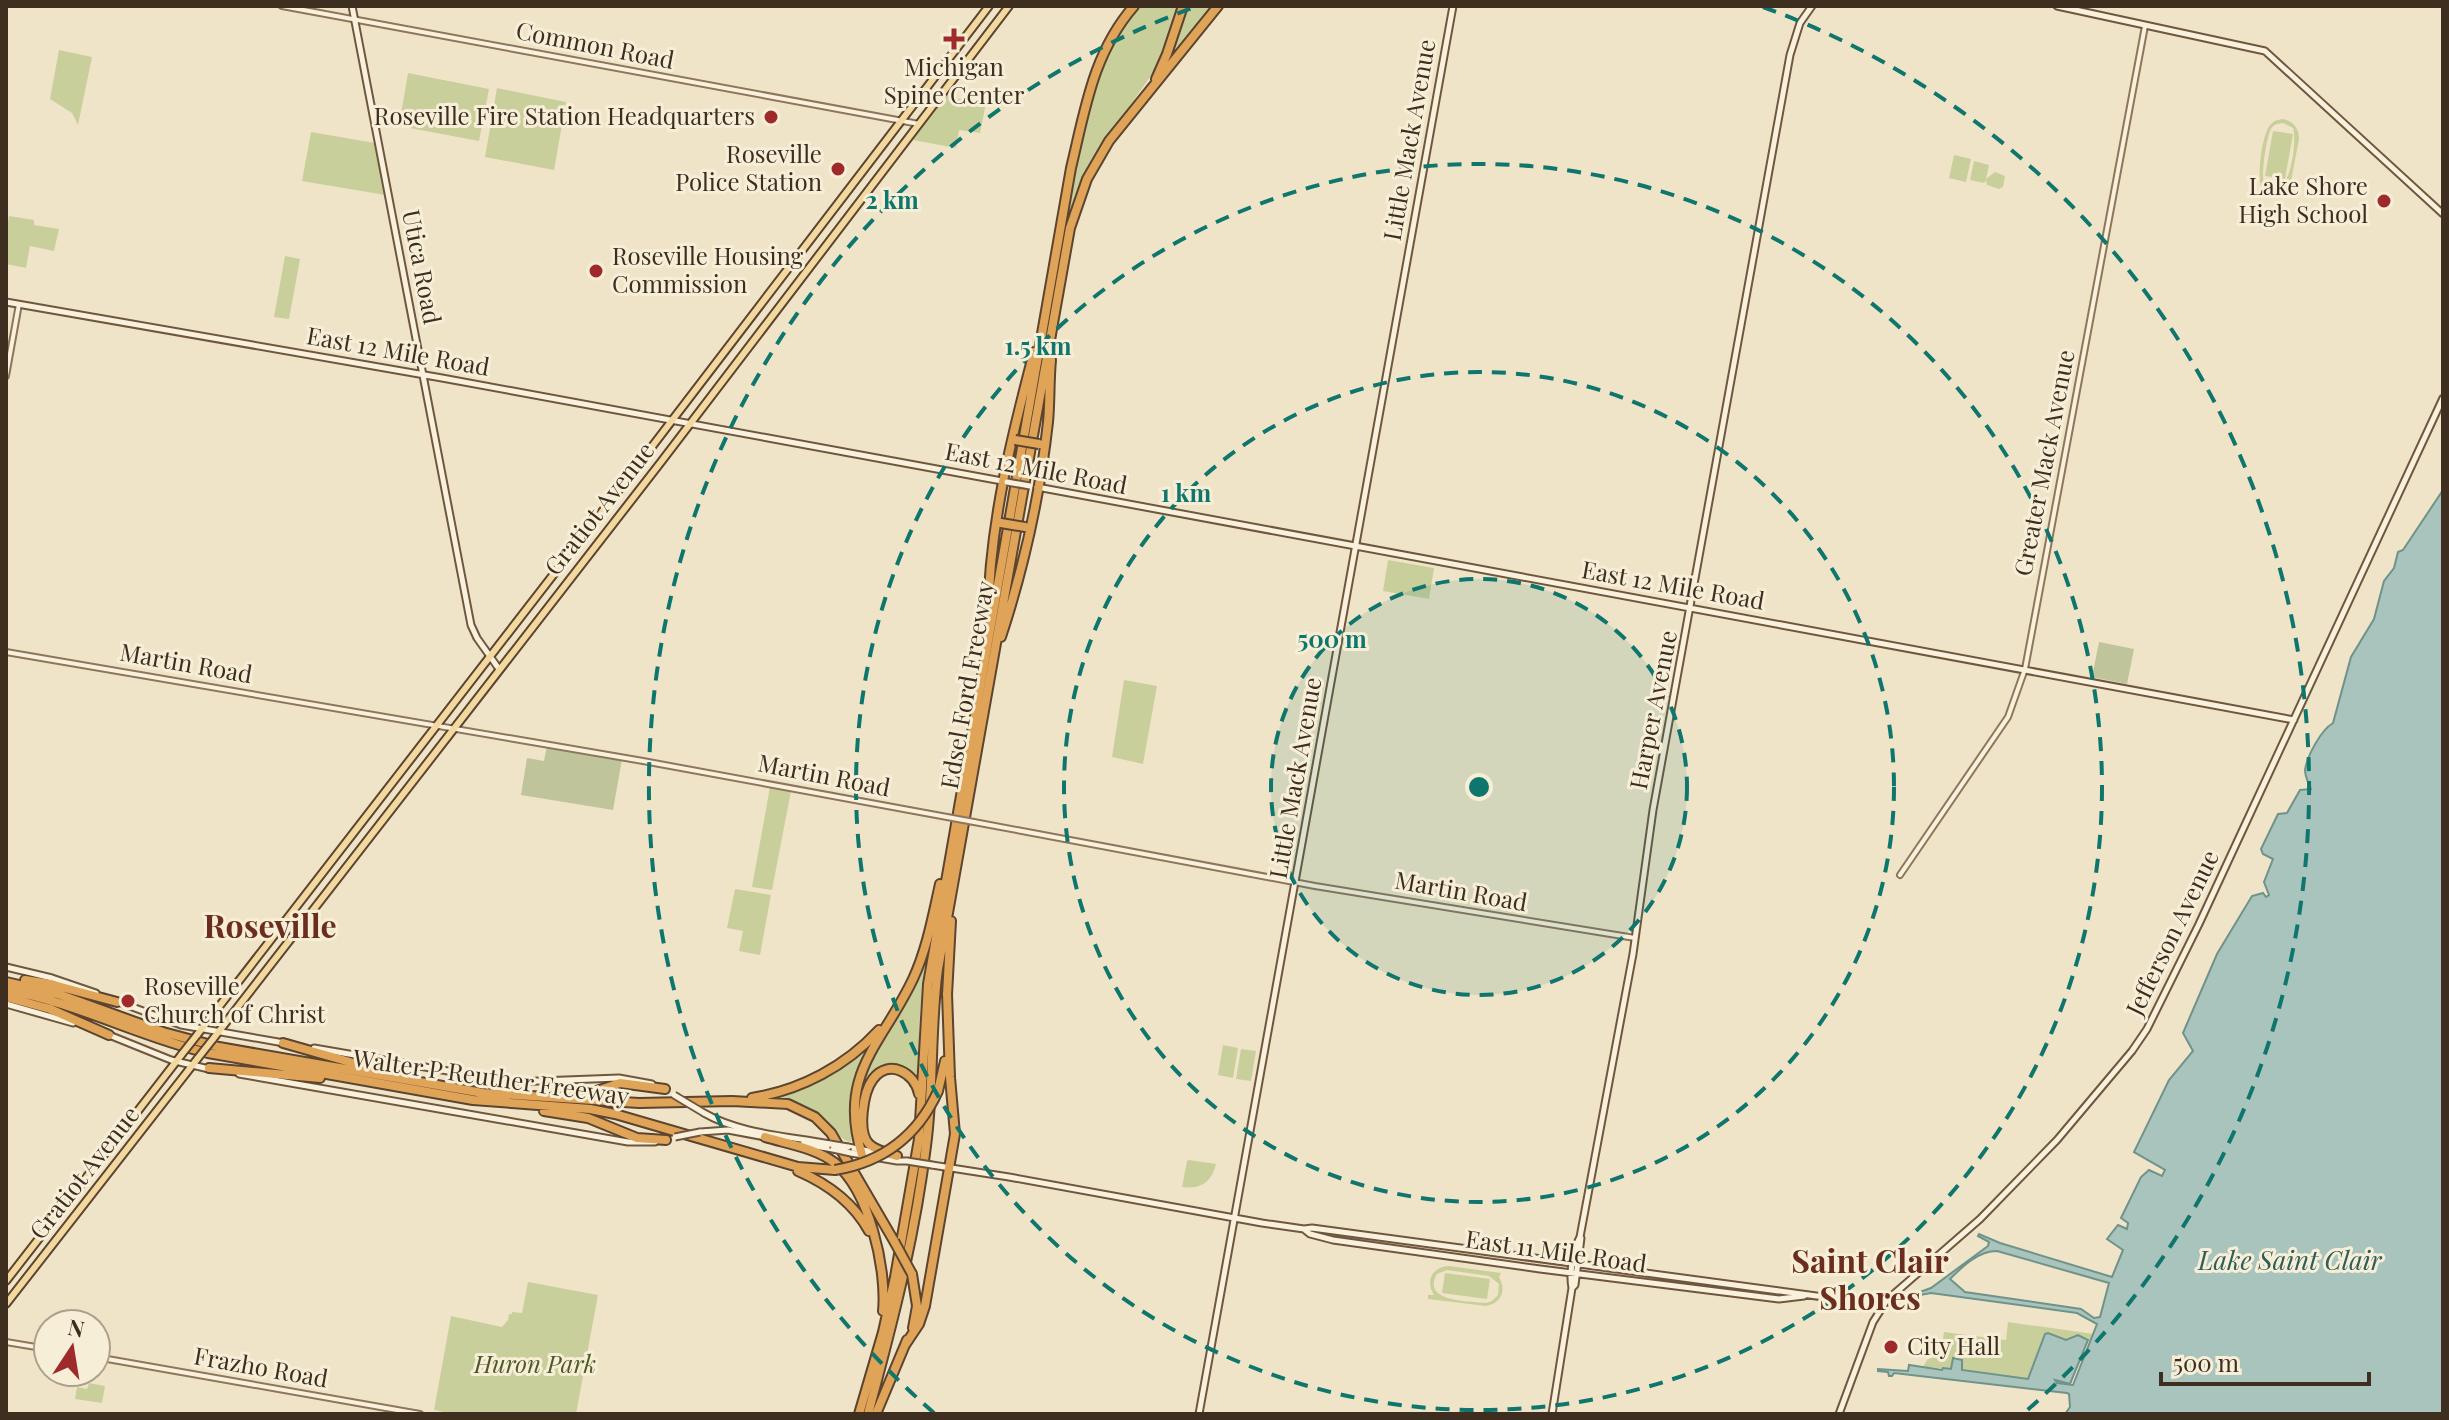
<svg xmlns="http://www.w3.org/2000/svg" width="2449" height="1420" viewBox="0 0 2449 1420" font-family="'Playfair Display',serif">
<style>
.green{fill:#c9cf9b;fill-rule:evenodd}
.cemetery{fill:#bfc49a}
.water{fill:#a9c4bc;stroke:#6f938a;stroke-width:2;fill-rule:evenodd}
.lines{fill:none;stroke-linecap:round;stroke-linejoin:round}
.tertiary-casing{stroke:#8d765c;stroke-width:8}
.secondary-casing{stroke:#6f573f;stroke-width:9}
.primary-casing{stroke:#5b4430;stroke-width:10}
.motorway-casing{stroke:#5b4430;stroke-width:12}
.tertiary{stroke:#faf1dc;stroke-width:4}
.secondary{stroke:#faf1dc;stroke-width:5}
.primary{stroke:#f3d9a0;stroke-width:6}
.motorway{stroke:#e0a458;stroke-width:8}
.tertiary-bridge-casing{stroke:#8d765c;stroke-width:8;stroke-linecap:butt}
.secondary-bridge-casing{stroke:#6f573f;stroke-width:9;stroke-linecap:butt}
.primary-bridge-casing{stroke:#5b4430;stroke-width:10;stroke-linecap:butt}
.motorway-bridge-casing{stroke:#5b4430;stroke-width:12;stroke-linecap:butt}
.tertiary-bridge{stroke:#faf1dc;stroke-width:4}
.secondary-bridge{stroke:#faf1dc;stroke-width:5}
.primary-bridge{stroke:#f3d9a0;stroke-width:6}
.motorway-bridge{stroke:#e0a458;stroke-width:8}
.ring{fill:none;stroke:#0f766e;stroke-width:4;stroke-dasharray:14 10}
.poi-dot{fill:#9e2a2b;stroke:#f7eed8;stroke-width:3}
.labels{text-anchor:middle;stroke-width:6;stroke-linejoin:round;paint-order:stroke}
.street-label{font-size:24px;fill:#3d2e20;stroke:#f7eed8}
.poi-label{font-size:24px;fill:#3d2e20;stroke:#f7eed8;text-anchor:end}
.park-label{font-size:24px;font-style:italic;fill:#4d5a26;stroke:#f7eed8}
.water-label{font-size:26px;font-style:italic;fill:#2f5d5a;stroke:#f7eed8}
.district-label{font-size:32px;font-weight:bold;fill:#6b2e1e;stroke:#f7eed8}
.centre{fill:#0f766e;stroke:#f7eed8;stroke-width:4}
.ring-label{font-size:24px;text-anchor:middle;font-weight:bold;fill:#0f766e;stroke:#f7eed8;stroke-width:6;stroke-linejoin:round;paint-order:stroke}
</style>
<rect width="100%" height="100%" fill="#f0e4c8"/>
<path class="green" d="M1139 6H1180L1168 44 1157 67 1093 158 1081 182 1069 220 1067 218C1081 145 1087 63 1139 6Z
M1186 6H1214L1166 64Z
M59 50 92 57 78 125 72 113 50 99Z
M408 73 489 89 479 141 399 126Z
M497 88 566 102 554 170 485 157Z
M948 94 953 98 986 103 980 133 959 130 956 148 913 140Z
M2283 119C2293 121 2299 128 2299 139L2289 192 2285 190 2272 193 2261 186C2257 176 2262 132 2271 124 2275 120 2277 120 2283 119ZM2283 123 2293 128C2297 141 2291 180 2280 189L2272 190 2264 184C2261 175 2266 139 2271 129 2274 124 2277 124 2283 123Z
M2273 131 2293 134 2285 179 2265 176Z
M311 132 375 143 385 195 302 181Z
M1954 155 1971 159 1966 182 1949 178Z
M1974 161 1989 165 1986 179 1995 172 2005 176 2003 187 1999 189 1987 185 1986 180 1984 183 1970 180Z
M9 216 34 220V225L59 229 54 251 30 246 26 268 6 264V233Z
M285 256 300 259 289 319 274 317Z
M1388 560 1434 568 1429 599 1383 591Z
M1124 680 1157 686 1143 764 1112 757Z
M770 787 791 791 772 890 752 887Z
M735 889 771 895 760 955 739 951 743 931 727 928Z
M927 954 920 1013 918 1080C907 1064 895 1065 878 1069L866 1083 858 1112C862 1059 884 1043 908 1000 916 985 921 970 927 954Z
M1223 1045 1238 1048 1233 1078 1218 1075Z
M867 1047C856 1066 850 1088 850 1110 850 1121 854 1132 851 1142 838 1140 832 1125 822 1116 808 1104 790 1099 772 1097 809 1091 840 1071 867 1047Z
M1241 1049 1256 1051 1251 1081 1236 1079Z
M1189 1160 1216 1164C1212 1182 1200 1190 1182 1187L1187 1161Z
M1449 1266 1501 1273 1499 1277C1507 1291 1501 1303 1486 1306L1428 1299V1295H1434C1425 1281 1432 1267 1449 1266ZM1447 1270 1489 1276 1499 1284 1498 1295 1492 1301 1486 1303C1468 1301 1421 1302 1437 1274Z
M1445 1273 1490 1279 1487 1299 1442 1293Z
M528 1282 598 1295 576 1414H454L434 1410 451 1316 502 1327 508 1320 509 1314H512V1312L522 1313Z
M2008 1322 2094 1334 2091 1341 2078 1335 2066 1340 2048 1333 2028 1379 1961 1370 1953 1359 1952 1369 1923 1367 1927 1360C1943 1351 1941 1351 1944 1332L2006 1340Z
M89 1383 105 1386 102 1403 75 1399 77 1387 87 1389Z"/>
<path class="cemetery" d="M2099 642 2134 649 2127 684 2092 677Z
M547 746 622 759 613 810 521 795 527 758 544 761Z"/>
<path class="water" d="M2443 490V1414H2065L2070 1407 2069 1394 2067 1393 1894 1373 1892 1376H1889L1888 1372 1878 1371V1369L1908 1371 1909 1365 1942 1370 1943 1368 1951 1369 1953 1358 1962 1360V1370L2028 1379 2045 1334 2048 1333 2066 1340 2078 1335 2088 1340 2070 1384 2055 1380 2057 1383 2073 1385 2097 1324 2077 1313 1931 1293 1915 1296 1914 1294 1931 1288 1988 1246 1989 1242 1978 1236 1979 1234 2000 1243 2112 1277 2123 1250 2107 1239 2118 1225 2127 1229 2128 1223 2121 1218 2141 1177 2149 1170 2162 1176 2165 1170 2134 1152 2169 1080 2193 1051 2183 1033 2217 954 2252 896 2263 893 2266 897 2269 895 2264 882 2273 859 2263 854 2261 849 2278 814 2287 813 2300 790 2311 789C2309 784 2305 777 2305 770 2307 756 2321 730 2333 723L2351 657 2374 619 2384 581 2394 568 2398 552 2403 550ZM1997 1251 2109 1283 2100 1317 2094 1318 2081 1309 1965 1292 1950 1279C1963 1266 1978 1251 1997 1251Z"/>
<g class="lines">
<defs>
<path id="tertiary" d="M282 6 919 124
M6 376 19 304
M6 652 643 761 947 817
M974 822 1315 886 1635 938
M1900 875 2008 717 2025 669 2145 26
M6 1342 48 1349
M96 1357 420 1414"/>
<path id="secondary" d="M352 6 471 625 477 638 499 669
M2057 6 2265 51 2443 214
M6 302 442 378 1002 481
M1037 487 2294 720
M6 967 52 978 96 993
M116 1001 181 1025 284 1043
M6 1004 73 1023
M109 1035 171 1060 209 1069
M314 1048 512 1082 619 1078 652 1084
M239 1074 628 1142H655
M704 1113C740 1134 789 1136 830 1144
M700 1132 728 1130 765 1137
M803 1144 833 1149
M848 1147 879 1153
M851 1153 897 1161H907
M932 1165 1009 1177 1262 1223 1304 1229 1312 1228 1883 1305
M1305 1230 1310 1234 1333 1240 1540 1269 1779 1299 1804 1296
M1572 1288C1569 1273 1573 1250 1580 1237L1633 954 1653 810 1790 55 1800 23 1812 6
M1199 1414 1453 6
M1552 1414 1572 1288 1575 1285 1581 1238
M1839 1414 1873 1322 1887 1300 1980 1219 2057 1140 2132 1051 2147 1029 2199 924 2443 398"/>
<path id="primary" d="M197 1035 615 495 989 6
M213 1039 661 462 1009 6
M6 1281 182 1054
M6 1304 198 1058"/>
<path id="motorway" d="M1156 79 1167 54 1183 6
M988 618C989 527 1011 439 1034 352
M1001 637C1024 567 1040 494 1048 422 1050 401 1049 381 1051 360
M25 980 50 984 117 1002
M6 982 58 994 163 1032 219 1047 483 1093 639 1103 732 1101 788 1104 815 1117 831 1133 894 1241
M6 990C76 1002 139 1037 208 1053L473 1100 590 1109 615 1114 798 1167 835 1170
M947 995 951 921
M6 997 50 1009 109 1035
M283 1043 378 1070
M209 1068 320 1078
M938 1091 945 1061
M576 1096 588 1094 620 1083 665 1089
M752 1098C801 1090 846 1066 879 1030
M544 1111 588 1118 637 1138 666 1140
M765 1137C788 1144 816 1148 835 1163 869 1190 887 1269 883 1311
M862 1155C837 1073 882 1045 913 979 927 949 933 915 940 884
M897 1156C888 1153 876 1151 869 1144 857 1132 863 1092 873 1079 889 1058 915 1073 919 1094
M798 1171C828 1184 853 1202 869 1231
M912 1274 917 1306 913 1328
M905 1345 919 1324 925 1306 955 1134 950 1077 947 993
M859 1414 883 1332 895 1277 919 1139 928 984 1071 168C1085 110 1093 53 1134 6
M868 1414C892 1325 915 1237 926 1146 934 1087 930 1027 938 969L1070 228 1087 179 1109 141 1218 6
M876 1414 907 1340"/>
</defs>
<use href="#tertiary" class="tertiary-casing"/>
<use href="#secondary" class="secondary-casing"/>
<use href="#primary" class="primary-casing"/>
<use href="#motorway" class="motorway-casing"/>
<use href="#tertiary" class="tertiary"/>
<use href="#secondary" class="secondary"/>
<use href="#primary" class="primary"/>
<use href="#motorway" class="motorway"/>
<defs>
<path id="tertiary-bridge" d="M947 817 974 822"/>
<path id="secondary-bridge" d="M1007 482 1030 486
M674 1095 704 1113
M675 1137 700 1132
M830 1144 848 1147
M833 1149 851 1153
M907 1161 932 1165"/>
<path id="primary-bridge" d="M182 1054 197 1035
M198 1058 213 1039"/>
<path id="motorway-bridge" d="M1015 440 1039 444
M1001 523 1025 527
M835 1170C883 1162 918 1135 938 1091
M894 1241 912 1274"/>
</defs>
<use href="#tertiary-bridge" class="tertiary-bridge-casing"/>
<use href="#secondary-bridge" class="secondary-bridge-casing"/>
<use href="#primary-bridge" class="primary-bridge-casing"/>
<use href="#motorway-bridge" class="motorway-bridge-casing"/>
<use href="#tertiary-bridge" class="tertiary-bridge"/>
<use href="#secondary-bridge" class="secondary-bridge"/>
<use href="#primary-bridge" class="primary-bridge"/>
<use href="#motorway-bridge" class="motorway-bridge"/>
</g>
<circle cx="1479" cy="787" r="208" fill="#0f766e" fill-opacity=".12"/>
<g class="ring">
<circle cx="1479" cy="787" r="208"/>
<circle cx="1479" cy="787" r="415"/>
<circle cx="1479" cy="787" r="623"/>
<path d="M934 1413A830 830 0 0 1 1195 7M1763 7A830 830 0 0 1 2024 1413"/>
</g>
<g class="poi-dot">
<path d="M950 27h8v8h8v8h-8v8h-8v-8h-8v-8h8z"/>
<circle cx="771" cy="117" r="8"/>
<circle cx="838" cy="169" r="8"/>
<circle cx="2384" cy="201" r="8"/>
<circle cx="596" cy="271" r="8"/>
<circle cx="128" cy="1001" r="8"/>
<circle cx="1891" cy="1347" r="8"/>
</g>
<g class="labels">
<g class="street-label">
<text transform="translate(595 46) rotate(11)" y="8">Common Road</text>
<text transform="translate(1410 140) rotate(-80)" y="8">Little Mack Avenue</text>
<text transform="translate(421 267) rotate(79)" y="8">Utica Road</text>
<text transform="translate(398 352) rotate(10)" y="8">East 12 Mile Road</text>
<text transform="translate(2045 463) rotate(-79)" y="8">Greater Mack Avenue</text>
<text transform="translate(1036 469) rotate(11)" y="8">East 12 Mile Road</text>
<text transform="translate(600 509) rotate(-52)" y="8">Gratiot Avenue</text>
<text transform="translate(1673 586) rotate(10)" y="8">East 12 Mile Road</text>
<text transform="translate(186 664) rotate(10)" y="8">Martin Road</text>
<text transform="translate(968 685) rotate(-80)" y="8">Edsel Ford Freeway</text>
<text transform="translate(1654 710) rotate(-79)" y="8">Harper Avenue</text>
<text transform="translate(824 776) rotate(11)" y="8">Martin Road</text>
<text transform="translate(1296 778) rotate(-80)" y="8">Little Mack Avenue</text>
<text transform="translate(1461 892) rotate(10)" y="8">Martin Road</text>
<text transform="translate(2173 933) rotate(-64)" y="8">Jefferson Avenue</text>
<text transform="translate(491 1078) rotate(8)" y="8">Walter P Reuther Freeway</text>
<text transform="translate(85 1173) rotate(-52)" y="8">Gratiot Avenue</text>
<text transform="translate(1556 1252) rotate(8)" y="8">East 11 Mile Road</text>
<text transform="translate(261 1368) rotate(10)" y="8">Frazho Road</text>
</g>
<g class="poi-label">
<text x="954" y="76" text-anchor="middle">Michigan<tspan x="954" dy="28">Spine Center</tspan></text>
<text x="755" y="125">Roseville Fire Station Headquarters</text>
<text x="822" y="163">Roseville<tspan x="822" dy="28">Police Station</tspan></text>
<text x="2368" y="195">Lake Shore<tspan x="2368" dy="28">High School</tspan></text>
<text x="612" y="265" text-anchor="start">Roseville Housing<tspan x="612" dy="28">Commission</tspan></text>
<text x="144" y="995" text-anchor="start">Roseville<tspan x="144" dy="28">Church of Christ</tspan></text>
<text x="1907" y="1355" text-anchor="start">City Hall</text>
</g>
<g class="park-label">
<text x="535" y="1373">Huron Park</text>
</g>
<g class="water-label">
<text x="2290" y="1270">Lake Saint Clair</text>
</g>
<g class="district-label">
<text x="270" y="938">Roseville</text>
<text x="1870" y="1273">Saint Clair<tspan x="1870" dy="37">Shores</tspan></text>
</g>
</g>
<circle cx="1479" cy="787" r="12" class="centre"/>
<g class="ring-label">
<text x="892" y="209">2 km</text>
<text x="1038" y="355">1.5 km</text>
<text x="1186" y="502">1 km</text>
<text x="1332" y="648">500 m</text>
</g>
<rect width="2449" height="1420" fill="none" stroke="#3d2e20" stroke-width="16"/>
<g transform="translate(72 1348) rotate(12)"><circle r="38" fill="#f7eed8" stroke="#ada18e" stroke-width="2"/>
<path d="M0-6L14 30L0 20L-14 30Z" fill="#9e2a2b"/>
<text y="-12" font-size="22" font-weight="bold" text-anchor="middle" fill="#3d2e20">N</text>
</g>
<path d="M2161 1372v12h208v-12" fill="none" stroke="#3d2e20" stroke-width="4"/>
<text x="2173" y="1372" font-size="24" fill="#3d2e20" stroke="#f7eed8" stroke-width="6" paint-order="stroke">500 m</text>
</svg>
